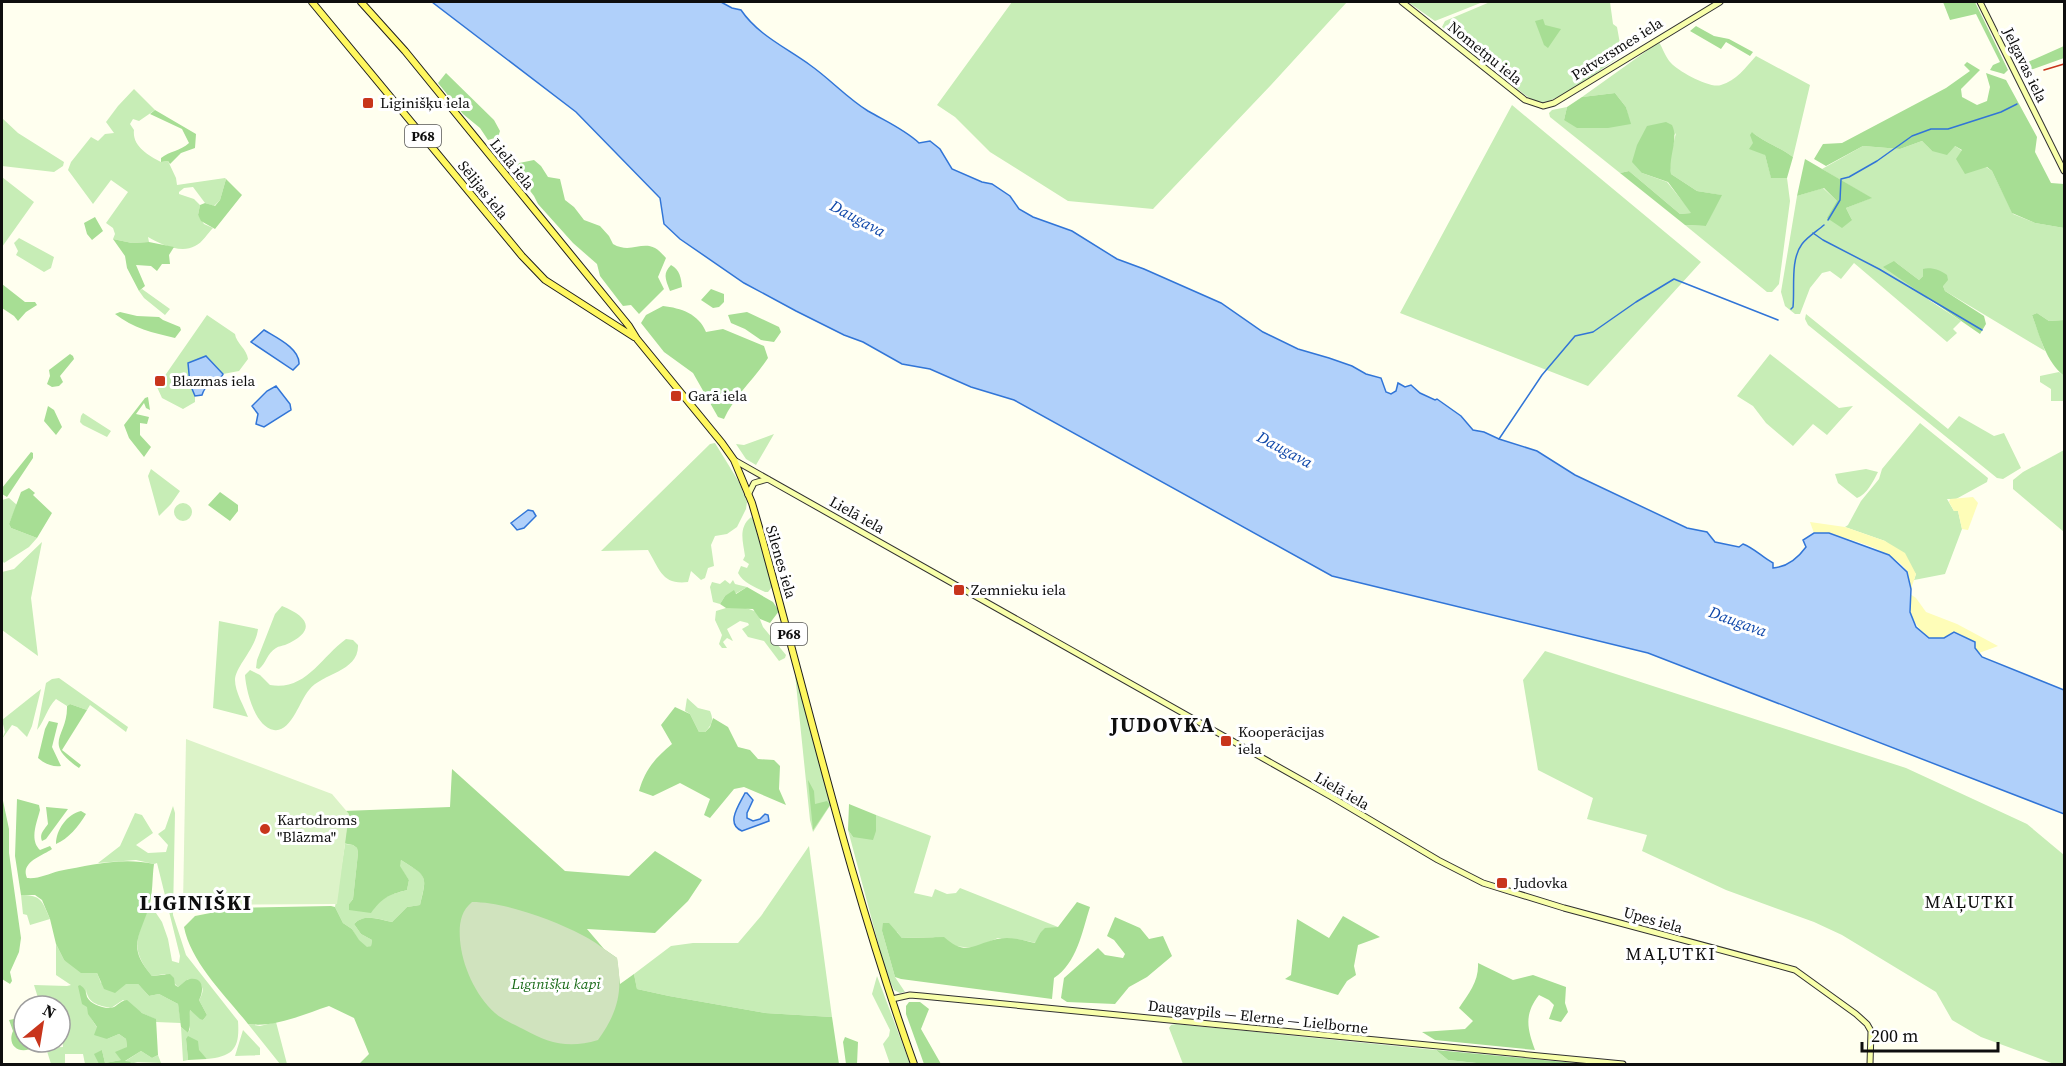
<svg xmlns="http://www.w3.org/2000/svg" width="2066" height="1066" viewBox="0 0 2066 1066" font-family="'Source Serif 4',serif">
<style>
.green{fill:#c7edb6}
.forest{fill:#a7de94}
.sand{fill:#fefdb8}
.cemetery{fill:#d0e3be}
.pitch{fill:#dcf3c8}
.water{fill:#b0d0fa;stroke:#3175d7;stroke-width:1.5}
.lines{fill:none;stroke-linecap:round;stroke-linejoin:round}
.stream{stroke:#3175d7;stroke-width:1.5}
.secondary-casing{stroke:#303030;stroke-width:7}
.primary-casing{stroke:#1f1f1f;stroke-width:8}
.secondary{stroke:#f8ffaa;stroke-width:5}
.primary{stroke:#fff75f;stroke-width:6}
.rail{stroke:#c8351c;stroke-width:1.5}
.poi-dot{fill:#c8351c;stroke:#fff;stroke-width:2}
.labels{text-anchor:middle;stroke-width:6;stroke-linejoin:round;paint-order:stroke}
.shield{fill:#fff;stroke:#565656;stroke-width:1.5}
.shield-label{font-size:14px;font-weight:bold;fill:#0e0e0e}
.street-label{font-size:15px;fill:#0e0e0e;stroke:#fff}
.poi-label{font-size:15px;fill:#0e0e0e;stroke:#fff;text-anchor:start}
.park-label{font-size:15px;font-style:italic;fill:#1a6b19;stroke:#fff}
.water-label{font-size:16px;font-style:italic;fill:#0e47a9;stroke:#fff}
.quarter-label{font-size:18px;letter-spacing:1.5px;fill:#0e0e0e;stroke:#fff}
.district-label{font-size:21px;font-weight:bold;letter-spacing:1.5px;fill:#0e0e0e;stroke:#fff}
</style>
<rect width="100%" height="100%" fill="#ffffef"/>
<path class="green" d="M1012 2H1347L1271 85 1153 209 1068 201 990 152 955 117 937 105Z
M1408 2H1483L1435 21Z
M1490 2H1610L1613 24 1617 27 1622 55C1606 66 1560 101 1543 102 1536 102 1531 99 1525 95L1442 27 1445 21Z
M1659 42C1663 49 1666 58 1671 63 1678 71 1710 89 1721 85 1736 81 1746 67 1756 56L1810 85 1793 157C1780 147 1765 143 1752 132L1765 155 1771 177 1787 178 1790 201 1779 284 1772 292H1767L1685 225 1706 226 1721 195 1697 191 1671 174 1669 162 1676 133 1642 173 1667 182 1692 213 1680 214 1629 171 1620 173 1550 117 1549 113 1552 110 1567 107 1564 120 1630 124 1626 107 1615 93 1582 97Z
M134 89 155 110 139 121 133 119 130 124 134 130C132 146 148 155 161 162L168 161 176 178 177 185 225 178 226 179 220 200 214 206 205 203 193 187 184 188 179 192V194L194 199 200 205 198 215 204 224 213 228C208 233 202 243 195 246 181 254 160 244 148 237L149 242 132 243 113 239 115 234 113 228 106 223 128 192 111 180 93 204 68 170 71 162 91 137 98 141 105 134 114 133 106 122 118 106Z
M1512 105 1701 262 1588 386 1400 313Z
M2 118 18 133 64 162 63 166 54 172 2 166Z
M1922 141 1932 151 1955 146 1992 171 2013 214 2035 223 2064 228V320L2049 321 2037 313 2032 315 2045 351 1945 291 1943 286 1923 276 1919 280 1894 261 1929 300 1961 321 1953 329 1957 333 1947 342 1854 263 1841 279 1830 271 1822 273 1810 288 1800 314H1795L1785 306 1781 292 1797 196 1823 188 1837 201 1852 220 1846 208 1871 198 1822 169 1863 146 1900 149Z
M2 177 34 202 2 247Z
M19 238 54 257 51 268 44 272 16 255 18 251 14 243Z
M142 289 170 309 165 315 144 298 139 291Z
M1806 314 1948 429 1959 416 1994 436 2004 433 2021 468 2003 479 1997 478 1808 325 1805 319Z
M207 315 235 334C236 343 247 349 248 359L239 371 223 374 206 356 188 363 190 383 195 396V402L183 409 162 398 157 387Z
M1770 354 1839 408 1853 406 1827 435 1813 424 1793 446 1766 423 1753 406 1737 396Z
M2059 372 2064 376V401H2051V389L2040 382V376Z
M83 413 111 431 107 437 83 425 80 422 81 416Z
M1920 423 1988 478 1987 482 1956 499H1947L1954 511H1958L1962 529 1945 574 1914 580 1916 574 1885 541 1845 527 1848 525 1861 501 1879 479 1882 469Z
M774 434 756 465 746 459 736 444 744 445Z
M715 443 739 482 747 502 746 509 737 527 727 534 715 536 711 545 714 566 708 568 705 578 701 580 691 571 688 582C662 585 660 570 648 550L601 551 710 444Z
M2064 450V532L2013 489V480L2023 472Z
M151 469 180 491 171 504 159 516 148 476Z
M1866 469 1878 472C1873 482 1867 494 1857 498L1838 483 1835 474Z
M9 498 17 505 9 524 11 528 37 538 29 547 4 563 2 560V500Z
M174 512a9 9 0 1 1 18 0a9 9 0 1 1-18 0Z
M751 517 753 519 772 587 768 592H765C755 587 743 583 738 573L741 566 747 568 749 564 743 560 745 556C743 541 738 528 751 517Z
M42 542 31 598 38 656 2 630V572L14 569Z
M725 580 730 584 733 580 735 584 747 587 735 594 725 596 720 604 713 602 710 587 712 582 720 584Z
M282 606C309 617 317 631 285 645 282 646 279 646 276 648 267 653 266 664 259 669L256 668 257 660 275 614Z
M726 608H746L757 612 763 627 786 655 785 658 779 661 764 641 748 637 742 629 749 625 748 623 740 621 727 629 733 641 727 638 723 642 727 648H722L719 644 722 635 715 620 716 611Z
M219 621 258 629C256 648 235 667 235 680 235 692 244 706 248 717L213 708Z
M346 639 353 640 358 645C359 672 322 673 309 690 300 700 291 733 274 730 255 727 246 691 245 675L250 670 260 675 270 685C306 691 320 658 346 639Z
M1545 651 1906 768 2027 824 2064 855V1064H2054L1981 1037 1952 1020 1936 992 1842 935 1814 922 1726 890 1642 851 1647 835 1587 819 1593 798 1538 770 1523 680Z
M795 674 831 804 813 832 810 820Z
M59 678 128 727 126 732 90 705 87 710 70 704 67 706 56 699C47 708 45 720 37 730L46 683 52 679Z
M41 689 32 726 27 737 17 727 12 725 2 739 5 732 2 720Z
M687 698 698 708 710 711C714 720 712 725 705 732H699L690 714 685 711Z
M173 806 175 813 173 915 186 955 238 1021C240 1049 233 1056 207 1059L186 1039 188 1060 183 1061 181 1027 188 1033 190 1029 188 1022 190 1010 203 1020 207 1015 199 1000C204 991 204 988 198 981L188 979 178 987 165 974 152 976C128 948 138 935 150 904L162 922 168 939 172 961 179 963 180 956 157 863 154 864 136 860 98 863 120 846 135 813 142 815 153 833 136 845 148 853 166 852 168 845 158 834 165 829Z
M876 815 931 836 914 893 932 897 935 889 947 894 956 893 960 888 1058 927 1040 933 1036 943 1018 939 998 938 974 948 954 946 933 937 902 938 897 932 882 931 895 977 905 992 900 993 894 990 886 973 848 830 853 837 876 831Z
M345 844 353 845 357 848 358 853 353 899 349 904 380 900 393 894 407 890 409 880 399 866 401 860C428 877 427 874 420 905L407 907 392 922C379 919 364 913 354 924L361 934 372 940 371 946 367 948 358 940 352 929 343 923 335 907Z
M809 846 832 1017 765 1013 669 996 637 989 634 974 671 946 693 943H738L761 916Z
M21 895C42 895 42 901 50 919L30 925 27 915 23 914Z
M56 944 64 960 97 973 101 983 138 984 149 996 159 994 178 1004 181 1023 156 1022 155 1019 142 1013 123 1000 111 1008C98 1005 88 1004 86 989 88 1017 89 1018 107 1039L119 1034 126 1039 127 1047 121 1060 105 1063 102 1050 99 1063 85 1064 83 1054H65V1064H51L46 1048 63 1047 62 1029H60V1006H46L42 1000 39 1001 34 985 67 986 71 985 56 975Z
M877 976 910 1064H890L883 1044 889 1036 890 1030 872 994Z
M276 1022 287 1064H280L248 1024 260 1026Z
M1176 1024 1436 1050 1448 1060 1486 1064H1183L1169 1028 1171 1025Z
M243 1030 260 1048V1055L235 1056Z
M141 1051 152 1058 158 1055 161 1063 134 1062 141 1064H130L131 1062H124Z"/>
<path class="forest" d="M1943 2H1975L2008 70 2004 74 1990 70 1993 65 2000 62 1976 14 1950 20Z
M1543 19 1545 25 1561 29 1548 48 1544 45 1535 21Z
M1696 26 1714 36 1729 39 1753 52 1750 56 1726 42 1721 49 1690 31Z
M2064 46V58L2025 72 2021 65Z
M1967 62 1980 70 1961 89 1962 97 1977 105 1987 101 1990 87 1986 73 2006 80 2037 137 2035 152 2051 183 2064 184V228L2035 223 2012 213 1992 171 1987 167 1965 174 1956 159 1962 150 1955 146 1947 155 1932 151 1922 141 1900 149 1863 146 1826 166 1814 159 1823 144 1842 143 1946 88 1970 71 1964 65Z
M446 73 494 120 500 131 498 137 488 140 480 128 463 114 438 83Z
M1615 93 1626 107 1631 124 1608 128H1577L1564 120 1567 107 1582 97Z
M155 110 196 134 195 148 181 153 170 164 168 161 161 162V158C170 151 180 151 189 143L182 129 150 114Z
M1666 122 1672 125C1679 139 1668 157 1671 174L1697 191 1722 195 1706 226 1685 225 1620 173 1629 171 1680 214 1691 213 1668 182 1642 173 1632 162 1637 145 1647 126Z
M1752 132C1765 143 1780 147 1793 157L1787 178H1771L1765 155 1749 149 1753 143 1750 135Z
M1805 159 1872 198 1846 208 1852 220 1842 228 1827 218 1837 201 1824 188 1797 196Z
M534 160 541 166 548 177 560 179 565 200 574 207 584 220 600 226 609 236 613 244C630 254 641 241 655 248 659 250 663 255 666 258L658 277 664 289 639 314 631 305 623 306 600 276 597 264 573 243 538 204 534 196 514 170 519 163Z
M226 179 242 195 215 229 201 221 198 215 200 205 205 203 215 206 220 200Z
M95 217 103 231 92 240 87 234 84 223Z
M113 239 132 243 149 242 174 247 169 255 170 264H162L157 271 151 266 136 265 145 286 139 291 127 268 125 256Z
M1894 261 1919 280 1923 276V269C1931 267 1940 270 1947 275L1948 280 1943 286 1945 291 1984 316 1986 324 1980 334 1883 267Z
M671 265C680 270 681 278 682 287L670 291C666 280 662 274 671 265Z
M2 284 25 302H35L37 305 26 312 18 321 14 316 2 308Z
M711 289 724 294V302L719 307 713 308 701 300Z
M663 306C681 308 699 314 706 332L723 329 764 346 768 358C755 378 734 397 724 419L718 417 693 373 664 352 641 323 646 315Z
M120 312 137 316 159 317 163 320 180 327 181 330 175 338C153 333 133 328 115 314Z
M747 312 779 327 781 332 774 342 761 340 745 329 731 323 728 315Z
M2037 313 2049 321 2064 320V376C2046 361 2040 337 2032 315Z
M70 354 73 356 74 359 60 376 63 382 59 386 52 387 47 384 50 376 49 370Z
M148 397 150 410 146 408 144 403 136 414 149 417 147 424 140 423V435L151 447 144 457 129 438 124 425 145 398Z
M48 406 54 410 62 427 56 435 44 421Z
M31 452 33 453V458L7 497 2 494V488Z
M29 488 35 493 33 495 52 513 37 538 11 528 9 524 21 492Z
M220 492 238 505V511L230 521 208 505Z
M747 587 773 602 779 611 770 623 760 619 753 609 726 608 720 604 725 596 734 590 736 594Z
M70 704 87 710 62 750 81 765 79 768C41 742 68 737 67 706Z
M675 707 690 714 699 732H705L710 727 713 718 728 727 738 747 750 750 758 759 774 760 780 766 779 789 786 805 744 787 734 789 710 818 704 815 710 799 680 783 653 796 639 791C645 770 655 758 672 744L661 725Z
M49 721 58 723 52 747 61 766C52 767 45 764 38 758L45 729Z
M452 769 565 871 629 876 655 851 702 880 688 901 655 933 587 929 604 949 617 958 620 984 634 974 637 989 669 996 765 1013 832 1017 839 1064H359L369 1054 354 1018 329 1006C304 1014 275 1028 248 1024 226 996 191 963 184 927L195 916 236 908 331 906 335 907 343 923 352 929 359 940 367 947 371 946 372 940 361 934 354 924C364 913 378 919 392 922L407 907 420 905C427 875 428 877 401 860L400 866 409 880 407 890C388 895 382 898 371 913L349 910V904L353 899 358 853 357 848 353 845 337 842 343 811 450 807Z
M808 780 814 791 815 804 827 801 830 805 813 830Z
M2 796 9 829V853L21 938 19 952 10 972 12 981 10 984 2 979Z
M17 799 39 805 40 810C37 822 29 840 40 850L50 846 52 849C42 856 20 862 27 878 39 879 48 874 59 871 91 865 122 857 154 864 152 878 153 894 149 907 139 938 127 947 152 976L170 974 174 978 175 985 178 987C182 984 186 979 190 979 204 977 204 991 199 1000L207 1015 203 1020 200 1019 190 1010C189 1018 191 1027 188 1033L181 1027 178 1004 159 994 149 996 138 984H126L115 993 104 989 97 973H81L64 960 56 944 50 919 42 900 35 895H21L15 856Z
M849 804 876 815V831L873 840 853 837 848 830Z
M46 807 68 809 46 839 42 841C39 834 44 830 48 824Z
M81 811 86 814C79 826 68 839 56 844 56 830 67 814 81 811Z
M1077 902 1090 907C1082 932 1077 963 1054 978L1052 999 901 979 895 977 882 931 883 923H889L902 938 944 937C966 957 974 944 997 939 1010 936 1023 940 1035 943L1040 933 1045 928 1058 927Z
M1343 916 1380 937 1358 945 1354 966 1356 975 1347 981 1338 995 1285 979 1291 975 1297 919 1329 938Z
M1115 917 1140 928 1149 939 1163 936 1172 956 1147 977 1129 987 1115 1004 1067 1002 1061 998 1064 978 1098 948 1105 955 1123 958 1125 954 1114 940 1107 936Z
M1478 963 1513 980 1533 975 1566 987 1565 1003 1568 1012 1561 1022 1549 1019 1554 1005 1549 1000 1539 995C1524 1014 1527 1028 1535 1050L1435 1040 1422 1032 1465 1029 1473 1021 1459 1008C1469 993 1479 981 1478 963Z
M80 985C86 989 85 991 87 997 91 1005 106 1010 114 1007 119 1004 121 1001 127 1000L142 1013 156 1019 158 1055 152 1058 141 1051 125 1061 131 1062 130 1064H99L94 1054 102 1050 105 1063 121 1060 115 1052 127 1047 126 1039 119 1034 107 1039 94 1035 97 1027 88 1014 87 1007 82 1004 78 986Z
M909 1002H920L929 1009 921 1029 941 1064H924L906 1014V1006Z
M24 1017V1042H35V1046C22 1056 6 1047 13 1031L9 1020Z
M188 1036 198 1041 199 1050 207 1059 188 1060 186 1039Z
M845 1037 858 1042 857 1064H846L843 1042Z
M1436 1050 1587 1064H1486L1448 1060Z"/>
<path class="sand" d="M1973 497 1978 503 1968 530 1962 529 1958 511H1954L1949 502 1950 499Z
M1810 522 1845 527 1885 541 1905 553 1916 574 1911 589C1909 584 1910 576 1907 571 1893 549 1839 534 1814 533Z
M1910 594 1916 598 1926 612 1957 624 1998 646 1979 653C1969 641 1944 638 1930 639 1915 626 1907 614 1910 594Z"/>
<path class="cemetery" d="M472 902C505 902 553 920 582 935 595 941 606 951 617 958 623 992 618 1012 598 1040 568 1049 548 1043 523 1029 514 1024 503 1020 495 1013 475 995 462 965 460 940 459 925 460 912 472 902Z"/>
<path class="pitch" d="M186 739 332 794 349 814 337 904 183 905Z"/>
<path class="water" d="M432 2H721L732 8 741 10C758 35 785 47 810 65 830 79 847 98 868 111 885 121 904 129 919 143L930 141 940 149 952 169 982 182 992 184 1010 196 1019 209 1033 217 1072 231 1117 259 1144 269 1221 303 1263 332 1298 349 1329 358 1352 366 1366 374 1381 378 1386 392 1391 394 1396 391 1398 383 1405 387 1411 385 1420 393 1435 400 1437 399 1461 416 1473 430 1484 432 1499 439 1537 451 1575 475 1687 528 1707 532 1715 542 1739 547 1743 544C1754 548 1762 557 1773 563V568C1787 567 1798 558 1806 547L1803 540 1814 533H1829L1889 555 1907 572 1911 589 1910 612 1916 627 1929 638H1944L1954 632 1975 642V648L1982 657 2064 690V814L1648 653 1332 576 1014 400 971 387 930 369 902 364 863 342 844 335 796 311 744 283 680 239 664 224 660 198 576 112Z
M264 330C275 337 300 348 299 364L293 370 251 342Z
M206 356 223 374 218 383C209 384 205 386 202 395L195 396 190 384 188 363Z
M276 386 290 404 291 410 264 427 256 424 258 414 252 406 267 391Z
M528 510 533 511 536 516 524 528 517 530 511 523Z
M745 793H747L753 800 747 813V818L753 821 760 819 765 814 768 815 769 821 742 831C725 824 739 805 745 793Z"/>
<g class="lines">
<path class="stream" d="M1828 220 1840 200 1841 179 1849 177 1877 161 1912 136 1931 129H1948L2001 112 2017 104
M1813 233 1823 240 1879 269 1982 330
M1791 309 1793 307C1795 288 1790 260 1802 244 1807 237 1817 231 1824 225
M1499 439 1542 375 1575 336 1593 332 1636 302 1674 279 1778 320"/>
<defs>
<path id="secondary" d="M1402 2 1525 100 1543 106 1554 103 1720 2
M1980 2 2064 171
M734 460 1330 796 1438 860 1483 883 1564 908 1795 970 1856 1014 1867 1024 1871 1031 1870 1064
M748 495 754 483 768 479
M892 999 910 995 922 996 1623 1064"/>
<path id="primary" d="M312 2 522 256 545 280 634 337
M361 2 405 51 629 326 637 339 722 443 734 460 752 503 761 534C810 711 852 891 914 1064"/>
</defs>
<use href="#secondary" class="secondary-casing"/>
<use href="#primary" class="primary-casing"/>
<use href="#secondary" class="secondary"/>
<use href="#primary" class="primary"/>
<path class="rail" d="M2044 70 2064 64"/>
</g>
<g class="poi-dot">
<rect x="362" y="97" width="12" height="12" rx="3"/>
<rect x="154" y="375" width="12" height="12" rx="3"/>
<rect x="670" y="390" width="12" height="12" rx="3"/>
<rect x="953" y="584" width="12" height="12" rx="3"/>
<rect x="1220" y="735" width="12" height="12" rx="3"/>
<circle cx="265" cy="829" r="6"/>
<rect x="1496" y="877" width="12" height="12" rx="3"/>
</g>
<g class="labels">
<g class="shield">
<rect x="405" y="125" width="36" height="22" rx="4.5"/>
<rect x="771" y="623" width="36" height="22" rx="4.5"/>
</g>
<g class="shield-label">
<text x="423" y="141">P68</text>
<text x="789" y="639">P68</text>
</g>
<g class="street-label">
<text transform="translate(1617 49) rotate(-32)" y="5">Patversmes iela</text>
<text transform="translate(1485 53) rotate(39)" y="5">Nometņu iela</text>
<text transform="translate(2025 65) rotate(64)" y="5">Jelgavas iela</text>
<text transform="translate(512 164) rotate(51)" y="5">Lielā iela</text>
<text transform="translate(483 190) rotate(51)" y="5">Sēlijas iela</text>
<text transform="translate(857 515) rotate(29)" y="5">Lielā iela</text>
<text transform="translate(781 562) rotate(74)" y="5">Silenes iela</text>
<text transform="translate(1342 791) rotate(30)" y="5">Lielā iela</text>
<text transform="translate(1653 920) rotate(16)" y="5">Upes iela</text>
<text transform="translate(1258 1017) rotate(6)" y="5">Daugavpils — Elerne — Lielborne</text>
</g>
<g class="poi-label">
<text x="380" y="108">Liginišķu iela</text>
<text x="172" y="386">Blazmas iela</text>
<text x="688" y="401">Garā iela</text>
<text x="971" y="595">Zemnieku iela</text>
<text x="1238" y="737">Kooperācijas<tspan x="1238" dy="17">iela</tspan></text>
<text x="277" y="825">Kartodroms<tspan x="277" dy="17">"Blāzma"</tspan></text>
<text x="1514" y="888">Judovka</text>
</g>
<g class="park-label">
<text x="556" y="989">Liginišķu kapi</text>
</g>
<g class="water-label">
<text transform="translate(858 218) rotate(28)" y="6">Daugava</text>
<text transform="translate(1285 449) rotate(28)" y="6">Daugava</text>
<text transform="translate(1738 621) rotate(20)" y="6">Daugava</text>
</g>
<g class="quarter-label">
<text x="1970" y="908">MAĻUTKI</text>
<text x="1671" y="960">MAĻUTKI</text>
</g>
<g class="district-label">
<text x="1163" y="732">JUDOVKA</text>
<text x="196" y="910">LIGINIŠKI</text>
</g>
</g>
<rect width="2066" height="1066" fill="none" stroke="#0e0e0e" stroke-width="6"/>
<g transform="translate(42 1024) rotate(30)"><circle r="28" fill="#ffffff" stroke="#9f9f9f" stroke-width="1.5"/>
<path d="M0-4.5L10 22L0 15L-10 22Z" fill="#c8351c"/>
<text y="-9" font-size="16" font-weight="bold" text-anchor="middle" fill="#0e0e0e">N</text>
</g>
<path d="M1862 1042v9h136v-9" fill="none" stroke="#0e0e0e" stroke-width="3"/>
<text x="1871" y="1042" font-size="18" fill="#0e0e0e" stroke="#ffffff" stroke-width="4.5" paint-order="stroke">200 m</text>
</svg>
